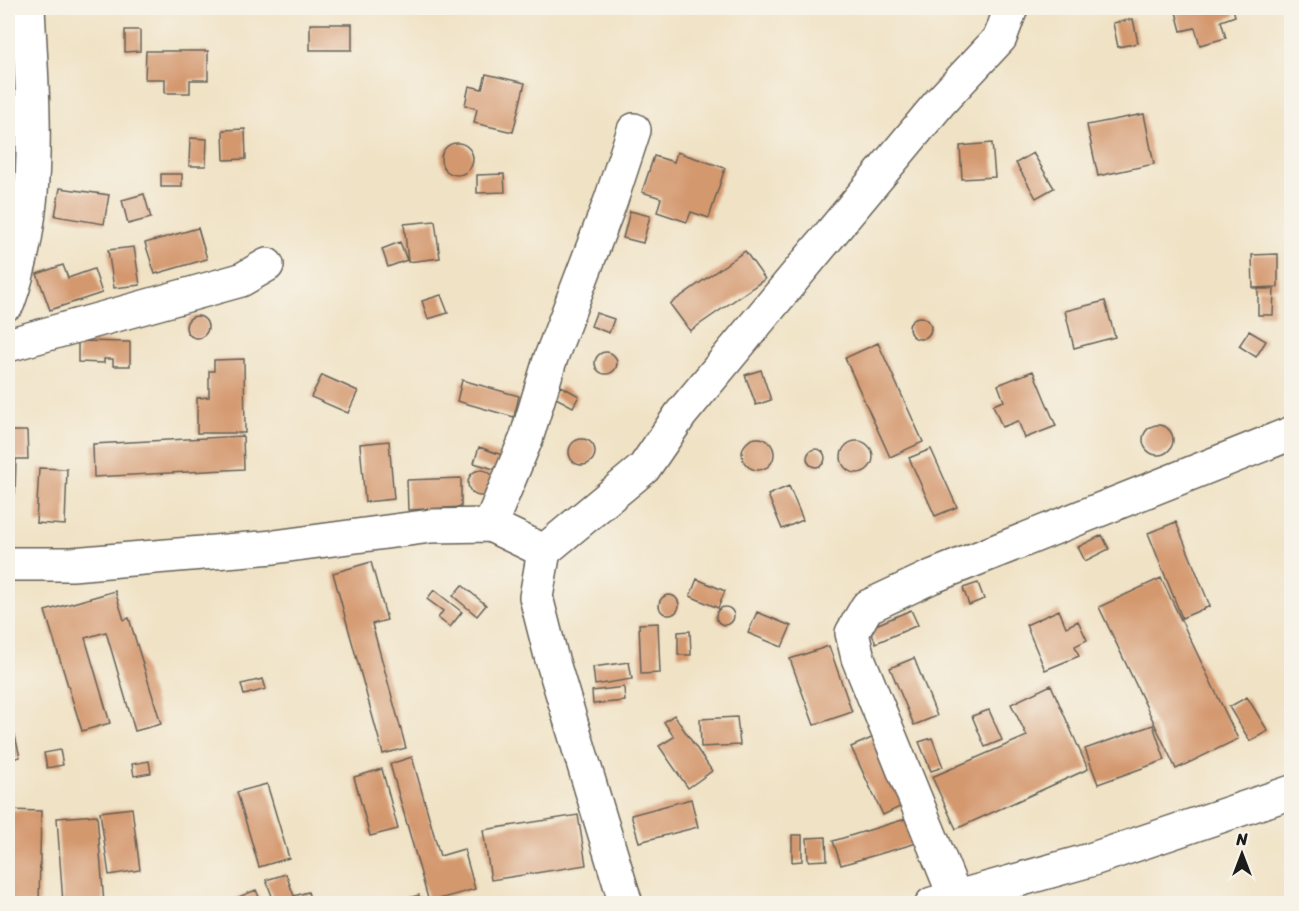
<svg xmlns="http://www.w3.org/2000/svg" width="1299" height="911" viewBox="0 0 1299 911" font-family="Sriracha,sans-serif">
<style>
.building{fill:#d4986e}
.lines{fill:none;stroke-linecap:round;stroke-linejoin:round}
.street-casing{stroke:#666157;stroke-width:36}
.secondary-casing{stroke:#666157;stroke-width:36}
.street{stroke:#fff;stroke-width:33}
.secondary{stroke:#fff;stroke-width:33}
</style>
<rect width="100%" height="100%" fill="#f7f3e8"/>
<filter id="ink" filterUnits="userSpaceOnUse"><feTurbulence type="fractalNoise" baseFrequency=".0167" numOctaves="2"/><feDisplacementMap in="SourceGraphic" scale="12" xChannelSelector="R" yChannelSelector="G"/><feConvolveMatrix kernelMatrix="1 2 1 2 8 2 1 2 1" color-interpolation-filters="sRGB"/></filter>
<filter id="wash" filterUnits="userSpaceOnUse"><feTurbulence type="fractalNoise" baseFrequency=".008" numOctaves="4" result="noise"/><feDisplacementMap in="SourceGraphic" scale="24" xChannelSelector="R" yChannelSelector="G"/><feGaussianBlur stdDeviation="1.35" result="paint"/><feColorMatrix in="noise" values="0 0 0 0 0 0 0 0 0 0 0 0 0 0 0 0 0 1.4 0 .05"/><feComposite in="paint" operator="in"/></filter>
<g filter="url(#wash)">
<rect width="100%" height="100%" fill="#f0e2c5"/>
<g id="blocks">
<path class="building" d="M1175 8H1233L1235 16 1221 21 1226 38 1200 45 1195 28 1181 31Z
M1133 19 1138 43 1118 47 1113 23Z
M310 24H352V50H310Z
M125 30H140V51L125 52Z
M146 51H208V80H190V93H165V79H145Z
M486 74 525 83 513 132 474 123 477 109 465 105 469 86 482 89Z
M8 86 16 89 17 101 11 105H8Z
M1144 114 1154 164 1098 176 1087 125Z
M8 125 14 127 18 133 16 143 10 147H8Z
M245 129 246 159 224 160 223 130Z
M190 138 207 139 206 166H189Z
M441 159a16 16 0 1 1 32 0a16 16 0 1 1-32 0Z
M992 143 995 177 962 179 960 146Z
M677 152 725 168 709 218 691 212 687 222 657 212 661 198 642 192 654 156 674 162Z
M1033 153 1054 188 1036 198 1016 163Z
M161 174H182V187H161Z
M504 174 505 192 477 193V175Z
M60 188 109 195 104 224 55 216Z
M144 194 151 218 128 224 122 200Z
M630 211 650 216 643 243 623 238Z
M435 221 440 258 408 262 404 224Z
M198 228 207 259 155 274 145 243Z
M400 242 407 260 388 267 382 249Z
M134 247 140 285 114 288 108 250Z
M745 251 765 279 690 331 670 304Z
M1278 254V287L1253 288 1252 255Z
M63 265 68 278 94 269 102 293 50 310 37 274Z
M1258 289H1274L1273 315H1258Z
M441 295 448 313 428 319 422 301Z
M1105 301 1115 337 1074 348 1065 311Z
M596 313 614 319 609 333 591 326Z
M186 327a11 11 0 1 1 22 0a11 11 0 1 1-22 0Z
M909 328a11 11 0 1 1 22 0a11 11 0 1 1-22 0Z
M1249 331 1266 341 1256 357 1239 346Z
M78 341 130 342V366H113V359H104V363L78 362Z
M878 343 923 442 890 457 845 358Z
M595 363a11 11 0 1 1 22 0a11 11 0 1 1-22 0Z
M244 359 245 433H197V398L209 397V371H214V360Z
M761 370 771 400 756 405 745 375Z
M1033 371 1056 426 1025 438 1018 421 1002 427 993 405 1004 401 998 385Z
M322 375 358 391 348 413 311 397Z
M462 380 519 396 514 417 457 401Z
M561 386 579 396 573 407 554 397Z
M1143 440a15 15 0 1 1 30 0a15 15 0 1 1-30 0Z
M8 431H27L28 459H16L15 493H8Z
M243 436 244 469 94 477 93 444Z
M742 454a16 16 0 1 1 32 0a16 16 0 1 1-32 0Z
M569 452a13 13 0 1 1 26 0a13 13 0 1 1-26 0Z
M389 441 394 499 365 502 360 444Z
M841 457a16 16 0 1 1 32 0a16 16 0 1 1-32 0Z
M479 447 502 455 497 470 474 463Z
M807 458a9 9 0 1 1 18 0a9 9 0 1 1-18 0Z
M931 449 957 507 935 516 909 458Z
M39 468 67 469 65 525 36 523Z
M468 483a13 13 0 1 1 26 0a13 13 0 1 1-26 0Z
M461 478V507L408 510 407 480Z
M789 486 803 520 782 529 768 495Z
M1176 522 1210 606 1182 618 1148 533Z
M1102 535 1109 549 1085 561 1078 547Z
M371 562 387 620 372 624 406 748 383 754 333 573Z
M1161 578 1238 739 1176 769 1099 607Z
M697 579 725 591 718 608 690 596Z
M978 583 984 599 969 605 963 588Z
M462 585 486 605 477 616 453 596Z
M434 590 462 612 450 627 438 618 443 611 427 599Z
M115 591 124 620 129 618 161 724 135 731 106 632 85 638 110 723 82 731 45 611Z
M659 605a10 10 0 1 1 20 0a10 10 0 1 1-20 0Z
M716 616a9 9 0 1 1 18 0a9 9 0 1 1-18 0Z
M911 610 918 625 876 643 869 628Z
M1059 610 1066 627 1078 621 1087 640 1075 646 1079 656 1045 670 1026 625Z
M757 612 791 626 782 647 748 633Z
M658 623 660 673 641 674 639 624Z
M690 631 691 655H678V632Z
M829 646 852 712 814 725 790 659Z
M914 658 937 716 914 725 890 668Z
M629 662 632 679 595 685 593 667Z
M263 679 266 689 244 695 241 684Z
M1051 685 1088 769 956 829 932 777 1027 736 1011 704Z
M624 687 625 701 593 704 592 691Z
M1247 697 1268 731 1250 741 1229 707Z
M8 707 20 757 8 760Z
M989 710 1002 740 985 747 972 716Z
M674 715 712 771 688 788 659 746 674 737 664 722Z
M737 717 740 745 701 747 700 719Z
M1153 725 1165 760 1098 784 1085 749Z
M874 737 904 805 883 815 851 747Z
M932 738 943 767 931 771 919 742Z
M60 750 63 765 47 768 44 753Z
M412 757 440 856 464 849 475 889 429 902 390 764Z
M149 761 151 773 134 776 132 764Z
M382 769 398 829 370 836 354 777Z
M267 784 289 858 259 867 237 792Z
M691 799 698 827 639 842 631 815Z
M132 808 140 870 109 875 100 812Z
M8 810 41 811 39 904H8Z
M97 815 104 904H63L57 818Z
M578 815 586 865 491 880 483 830Z
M909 818 917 843 841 865 833 841Z
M792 835H802V861L792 862Z
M826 837 827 860 808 861 807 838Z
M286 874 294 896 308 892 312 904H275L266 880Z
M256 890 262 904H224V903Z
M419 895 421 904H391V903Z"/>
</g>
</g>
<g filter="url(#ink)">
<use href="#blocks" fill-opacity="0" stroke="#666157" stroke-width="1.5"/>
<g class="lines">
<defs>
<path id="street" d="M8 303C43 206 33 108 28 8
M8 345 241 280 267 265
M490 525 526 439 550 360 611 200 634 130
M8 564H72L274 547 431 526 490 525 544 551
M956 899 858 658 852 633 867 607 931 577 1292 433
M626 904 551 656 536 597 544 551 644 468 681 414 940 102 1000 38 1011 8"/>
<path id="secondary" d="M932 904 1090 860 1292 792"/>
</defs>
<use href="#street" class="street-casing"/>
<use href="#secondary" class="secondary-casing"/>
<use href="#street" class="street"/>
<use href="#secondary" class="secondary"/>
</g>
</g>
<rect width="1299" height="911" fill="none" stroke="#f7f3e8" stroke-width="30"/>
<g transform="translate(1242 854)" stroke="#f7f3e8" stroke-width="4.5" paint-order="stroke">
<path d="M0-4.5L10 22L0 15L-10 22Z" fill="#1c1c1c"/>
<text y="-9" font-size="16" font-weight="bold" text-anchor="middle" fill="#1c1c1c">N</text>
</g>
</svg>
